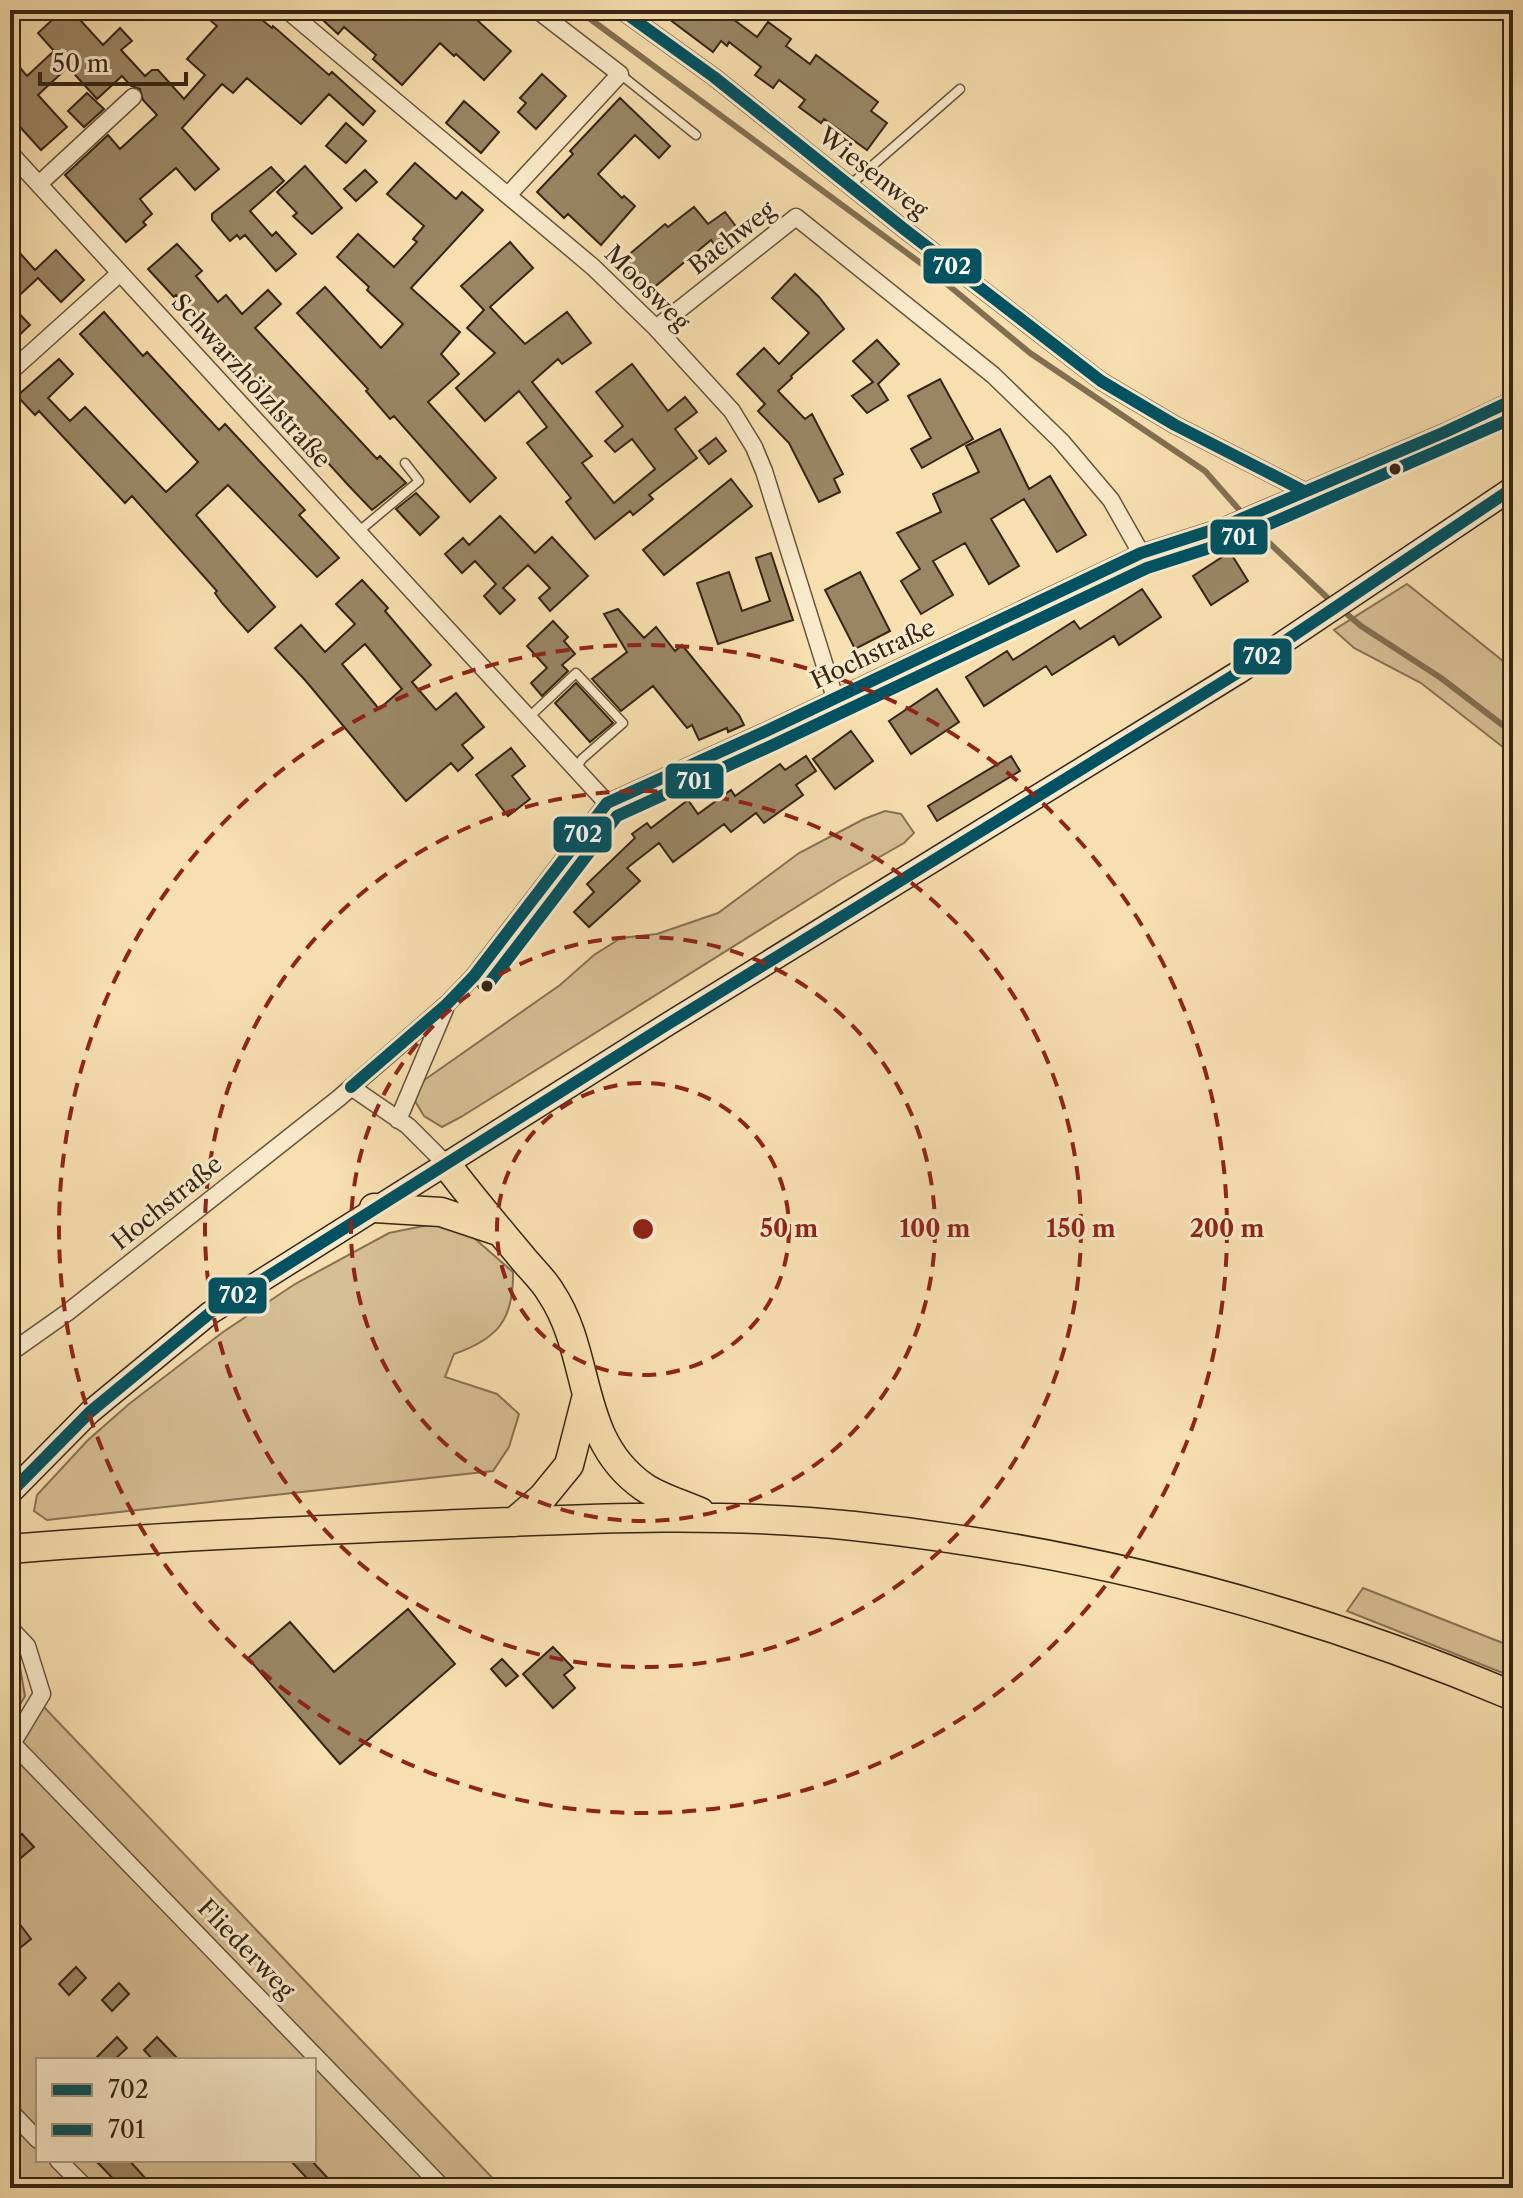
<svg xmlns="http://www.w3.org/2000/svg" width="1523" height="2198" viewBox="0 0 1523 2198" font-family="'Libre Caslon Text',serif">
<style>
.green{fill:#d7bf95;stroke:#867254;stroke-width:2}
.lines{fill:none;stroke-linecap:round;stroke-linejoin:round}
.stream{stroke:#826f51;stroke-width:6}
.building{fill:#9a8665;stroke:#352514;stroke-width:2;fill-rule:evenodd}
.lane-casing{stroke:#66543b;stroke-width:11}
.street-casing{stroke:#66543b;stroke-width:19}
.secondary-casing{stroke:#352514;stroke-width:25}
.highway-casing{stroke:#352514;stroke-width:31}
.lane{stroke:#faeacb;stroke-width:8}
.street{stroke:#faeacb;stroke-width:16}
.secondary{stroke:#faeacb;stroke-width:22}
.highway{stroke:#f8dfaf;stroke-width:28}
.bus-1-casing{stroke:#faeacb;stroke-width:18}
.bus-2-casing{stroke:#faeacb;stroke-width:18}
.bus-1{stroke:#005262;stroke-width:12}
.bus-2{stroke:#005262;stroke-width:12}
.ring{fill:none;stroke:#8f2418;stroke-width:4;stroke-dasharray:14 10}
.bus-dot{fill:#352514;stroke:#faeacb;stroke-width:3}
.labels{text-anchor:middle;stroke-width:6;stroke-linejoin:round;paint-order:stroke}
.street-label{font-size:24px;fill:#352514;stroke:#faeacb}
.centre{fill:#8f2418;stroke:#faeacb;stroke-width:4}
.ring-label{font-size:24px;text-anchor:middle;font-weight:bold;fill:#8f2418;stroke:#faeacb;stroke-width:6;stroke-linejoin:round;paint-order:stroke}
.line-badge{stroke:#faeacb;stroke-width:3}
.badge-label{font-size:22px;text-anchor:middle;font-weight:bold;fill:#fff}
</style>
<rect width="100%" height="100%" fill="#f8dfaf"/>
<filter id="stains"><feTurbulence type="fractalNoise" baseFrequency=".0025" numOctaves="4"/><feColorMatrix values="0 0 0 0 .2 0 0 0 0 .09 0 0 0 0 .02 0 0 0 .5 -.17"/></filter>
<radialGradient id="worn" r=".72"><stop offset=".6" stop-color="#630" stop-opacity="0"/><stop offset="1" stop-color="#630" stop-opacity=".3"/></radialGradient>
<path class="green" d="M1407 584 1513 669V755L1421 683 1354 648 1334 630Z
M885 811 901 814 914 833 904 843 841 879 461 1117 442 1127 424 1116 415 1101 420 1083 560 985 594 955 621 938 657 934 718 913 799 853 864 819Z
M438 1223 473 1237 513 1272C514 1319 498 1339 454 1354L445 1377 497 1394 519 1414 509 1447 493 1471 47 1520 34 1511 37 1495 88 1440 129 1404 223 1332 295 1284 389 1233Z
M1363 1588 1513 1647V1677L1347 1611Z
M10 1649 20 1667 25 1696 10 1722Z
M43 1706 502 2188H454L21 1741Z
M10 1756 21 1762 311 2060H38V2160H314V2063L433 2188H10Z"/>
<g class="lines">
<path class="stream" d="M578 10 930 270 1030 353 1205 471 1265 539 1332 602
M1341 609 1361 626 1441 678 1513 733"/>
</g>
<path class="building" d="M63 10H71L103 45 120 28 132 41 121 50 145 76 152 70H158L184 99 205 75 187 59 217 26 198 10H250L272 28 273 26 329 75 332 72 375 111 363 125 329 94 301 124 247 78 233 93 222 84 182 128 219 169 195 190 176 168 140 199 152 214 143 222 146 225 126 242 65 175 108 135 120 149 157 115 143 100 140 89 131 86 122 76 97 99 68 67 38 95 67 127 41 150 10 116V56L27 76 54 51 38 33Z
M312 10H466L511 51 484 80 456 54 454 56 440 43 402 85 373 59 376 55 344 27 338 34Z
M657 10H721L757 37 768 22 791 39 786 46 810 64 816 55 878 102 871 111 887 123 867 150 824 119 821 123 799 107 805 100 779 80 773 88 755 75 761 67 729 42 727 46 721 41 713 52Z
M542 74 566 96 536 129 518 112 526 103 520 98Z
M87 93 104 109 84 127 68 111Z
M620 98 670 146 659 158 635 135 598 174 622 198 624 196 635 206 601 245 568 214 564 218 537 192 573 154 570 151Z
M464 101 499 132 481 153 446 123Z
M346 123 366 141 346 163 326 146Z
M415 163 456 199 462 192 483 210 411 288 460 332 441 354 459 374 428 402 496 478 470 502 394 416 390 419 366 391 368 389 297 313 325 287 381 348 403 324 367 290 369 287 337 257 358 234 394 267 417 242 413 239 424 226 387 194Z
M305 166 342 208 312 234 293 216 297 213 277 192Z
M271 167 284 181 250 211 272 236 276 232 296 254 276 271 245 235 240 239 237 235 230 241 212 220V214Z
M365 170 377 182 356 201 344 189Z
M694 207 708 224 725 212 741 233 719 251 711 240 646 294 619 263 665 224 668 227Z
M10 242 35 270 56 250 84 280 61 302 38 278 10 304 30 325 10 344Z
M510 242 533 268 490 307 525 344 567 312 591 343 562 364 558 359 532 382 592 456 582 463 614 503 655 469 632 439 615 452 605 441 623 426 596 392 632 364 668 411 685 397 697 412 675 429 697 458 649 495 653 499 633 515 630 511 595 539 566 502 571 498 527 443 547 427 519 391 485 421 456 388 495 353 467 328 484 310 461 286Z
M177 244 202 271 196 276 218 302 226 295 242 314 268 290 281 304 255 328 377 459 380 456 406 483 372 510 349 486 176 295 174 297 148 269Z
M795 274 819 297 844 329 791 376 792 378 778 391 805 419 812 414 843 474 834 479 840 492 819 502 789 443 758 411 765 404 737 374 764 348 779 364 809 333 772 298Z
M104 312 143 356 147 352 219 430 225 424 305 510 299 515 339 558 317 577 228 485 196 515 275 607 248 632 222 603 215 593 217 591 132 496 125 503 39 411 35 415 17 396 59 359 73 374 48 398 70 421 85 407 166 492 188 472 198 462 80 334Z
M877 340 899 364 878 384 888 400 867 413 852 396 873 382 853 361Z
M940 379 973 439 922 468 911 449 931 438 908 396Z
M1000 429 1029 489 1050 476 1086 535 1057 552 1024 499 991 519 1019 566 989 584 965 543 933 561 953 595 921 614 901 581 920 569 897 533 941 512 933 494 979 472 966 446Z
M716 438 726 451 709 464 699 451Z
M731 479 752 506 664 575 643 550Z
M416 493 439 517 420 535 396 509Z
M500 516 535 553 552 537 588 576 550 611 539 598 550 588 528 565 503 588 515 600 500 614 484 596 496 584 475 561 462 573 445 554 463 538 469 545Z
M1230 552 1248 581 1211 605 1193 576Z
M771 553 793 620 718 644 697 583 729 572 742 611 770 601 756 558Z
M860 572 890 631 855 649 825 590Z
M362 580 388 608 385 611 431 665 412 682 436 710 456 693 484 727 462 745 473 758 458 771 451 763 406 801 305 680 275 648 301 625 325 652 355 624 336 604ZM365 644 402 689 379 709 342 664Z
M1142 589 1161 617 1119 645 1114 636 1052 675 1046 666 984 706 966 677 1007 651 1013 660 1074 621 1080 629Z
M618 609 644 638 656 627 675 651 682 645 739 715 744 725 728 732 727 728 699 740 692 725 687 728 653 686 621 711 592 679 627 652 604 614Z
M553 621 568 637 564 641 575 654 562 665 568 671 542 696 531 683 547 668 527 646Z
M576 683 613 723 590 742 555 703Z
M937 689 959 722 911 754 889 721Z
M851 731 873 761 835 789 813 759Z
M511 748 525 766 512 776 530 799 508 816 476 775Z
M806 756 816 771 796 785 803 795 764 823 756 813 731 832 724 824 673 862 659 843 627 868 640 881 589 927 574 912 594 892 587 884 635 838 632 834 647 823 651 828 688 800 698 814 731 790 735 796 780 764 785 770Z
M1011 756 1020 771 937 821 928 806Z
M408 1609 455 1664 340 1764 248 1658 290 1622 334 1672Z
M553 1647 573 1668 564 1675 575 1688 553 1708 523 1674Z
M502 1659 518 1676 506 1686 491 1669Z
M22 1834 34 1847 10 1867V1845Z
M19 1923 31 1939 10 1956V1930Z
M76 1967 86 1978 69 1995 59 1984Z
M119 1983 129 1994 112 2011 102 2000Z
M117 2037 127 2048 114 2060H94Z
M157 2037 179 2060H153L144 2050Z
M95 2160H129L146 2179 136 2188H122Z
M290 2160H311L337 2188H316Z"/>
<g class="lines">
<defs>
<path id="lane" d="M620 74 696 135
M849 186 960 89
M358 532 419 481 405 463
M528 718 576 673 623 723 582 759 576 769"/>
<path id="street" d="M287 10 593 267 656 328 732 411 754 447 764 471 835 698
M621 10 714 77 904 229 1101 381 1175 425 1304 491
M10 153 607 803
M39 184 133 97
M509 194 620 74 537 10
M656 328 796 217 993 375 1061 441 1111 500 1141 553
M10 372 120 273
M351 1087 408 1126 447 1165
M398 1120 445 1009
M10 1353 68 1312 339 1098 447 1004 474 976 607 803 764 732 1141 553 1222 527 1445 432 1513 400
M10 1628 27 1646 42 1694 10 1747
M13 1744 443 2188
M10 2111 38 2140
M58 2160 86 2188"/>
<path id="secondary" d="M10 1493 90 1412 210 1313 668 1024 1239 672 1513 488"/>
<path id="highway" d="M447 1165C470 1196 495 1225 520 1255 530 1268 543 1279 551 1293 593 1356 575 1439 644 1487 660 1498 682 1504 700 1512
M374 1208 441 1212 498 1231
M514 1522 542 1498 569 1465 586 1399
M10 1549C153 1537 296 1531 439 1525 577 1519 716 1511 854 1526 1080 1550 1303 1607 1513 1696"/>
</defs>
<use href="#lane" class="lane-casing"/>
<use href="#street" class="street-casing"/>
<use href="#secondary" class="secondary-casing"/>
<use href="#highway" class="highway-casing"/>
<use href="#lane" class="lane"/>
<use href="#street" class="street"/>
<use href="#secondary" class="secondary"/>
<use href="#highway" class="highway"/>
<defs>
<path id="bus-1" d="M621 10 714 77 904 229 1101 381 1175 425 1304 491
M351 1087 447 1004 474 976 607 803 764 732 1141 553 1222 527 1445 432 1513 400
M10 1493 90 1412 210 1313 668 1024 1239 672 1513 488"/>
<path id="bus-2" d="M487 986 617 816 771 746 1147 568 1228 542 1513 418"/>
</defs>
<use href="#bus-1" class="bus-1-casing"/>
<use href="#bus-2" class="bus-2-casing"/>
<use href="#bus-1" class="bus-1"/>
<use href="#bus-2" class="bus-2"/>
</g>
<g class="ring">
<circle cx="643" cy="1229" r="146"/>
<circle cx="643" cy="1229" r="292"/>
<circle cx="643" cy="1229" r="438"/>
<circle cx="643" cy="1229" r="584"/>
</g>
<g class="bus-dot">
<circle cx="1395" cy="469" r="7"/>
<circle cx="487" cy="986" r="7"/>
</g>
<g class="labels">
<g class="street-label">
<text transform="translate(873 173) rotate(38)" y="8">Wiesenweg</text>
<text transform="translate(732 238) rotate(-38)" y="8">Bachweg</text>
<text transform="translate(647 288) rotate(45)" y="8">Moosweg</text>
<text transform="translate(251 381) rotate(48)" y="8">Schwarzhölzlstraße</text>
<text transform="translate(873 654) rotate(-25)" y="8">Hochstraße</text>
<text transform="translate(167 1203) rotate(-39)" y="8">Hochstraße</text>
<text transform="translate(246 1949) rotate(46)" y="8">Fliederweg</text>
</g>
</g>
<circle cx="643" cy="1229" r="12" class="centre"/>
<g class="ring-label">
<text x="789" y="1237">50 m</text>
<text x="935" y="1237">100 m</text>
<text x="1081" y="1237">150 m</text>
<text x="1227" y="1237">200 m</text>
</g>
<g class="line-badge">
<rect x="922" y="247" width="61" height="38" rx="8" fill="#005262"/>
<rect x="1209" y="518" width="60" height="38" rx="8" fill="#005262"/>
<rect x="1232" y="637" width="61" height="39" rx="8" fill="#005262"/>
<rect x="664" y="762" width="61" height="38" rx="8" fill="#005262"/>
<rect x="552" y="815" width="61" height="39" rx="8" fill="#005262"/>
<rect x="207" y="1276" width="61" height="39" rx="8" fill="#005262"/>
</g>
<g class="badge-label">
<text x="952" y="274">702</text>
<text x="1239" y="545">701</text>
<text x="1262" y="664">702</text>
<text x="694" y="789">701</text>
<text x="583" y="842">702</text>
<text x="238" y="1303">702</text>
</g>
<rect width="1523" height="2198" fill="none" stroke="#f8dfaf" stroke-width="40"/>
<rect x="12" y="12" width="1499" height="2174" fill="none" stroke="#352514" stroke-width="4"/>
<rect x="20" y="20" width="1483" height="2158" fill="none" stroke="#352514" stroke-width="2"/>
<rect x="36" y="2058" width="280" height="104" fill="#faeacb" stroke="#ab9b82" stroke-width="2"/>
<rect x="52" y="2084" width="40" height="12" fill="#005262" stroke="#ab9b82" stroke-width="2"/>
<text x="108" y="2098" font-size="24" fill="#352514">702</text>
<rect x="52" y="2124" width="40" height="12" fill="#005262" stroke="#ab9b82" stroke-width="2"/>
<text x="108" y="2138" font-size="24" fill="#352514">701</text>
<path d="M40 72v12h146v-12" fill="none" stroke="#352514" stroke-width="4"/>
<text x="52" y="72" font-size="24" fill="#352514" stroke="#faeacb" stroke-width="6" paint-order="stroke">50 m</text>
<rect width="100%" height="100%" filter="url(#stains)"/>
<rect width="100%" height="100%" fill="url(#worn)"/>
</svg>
